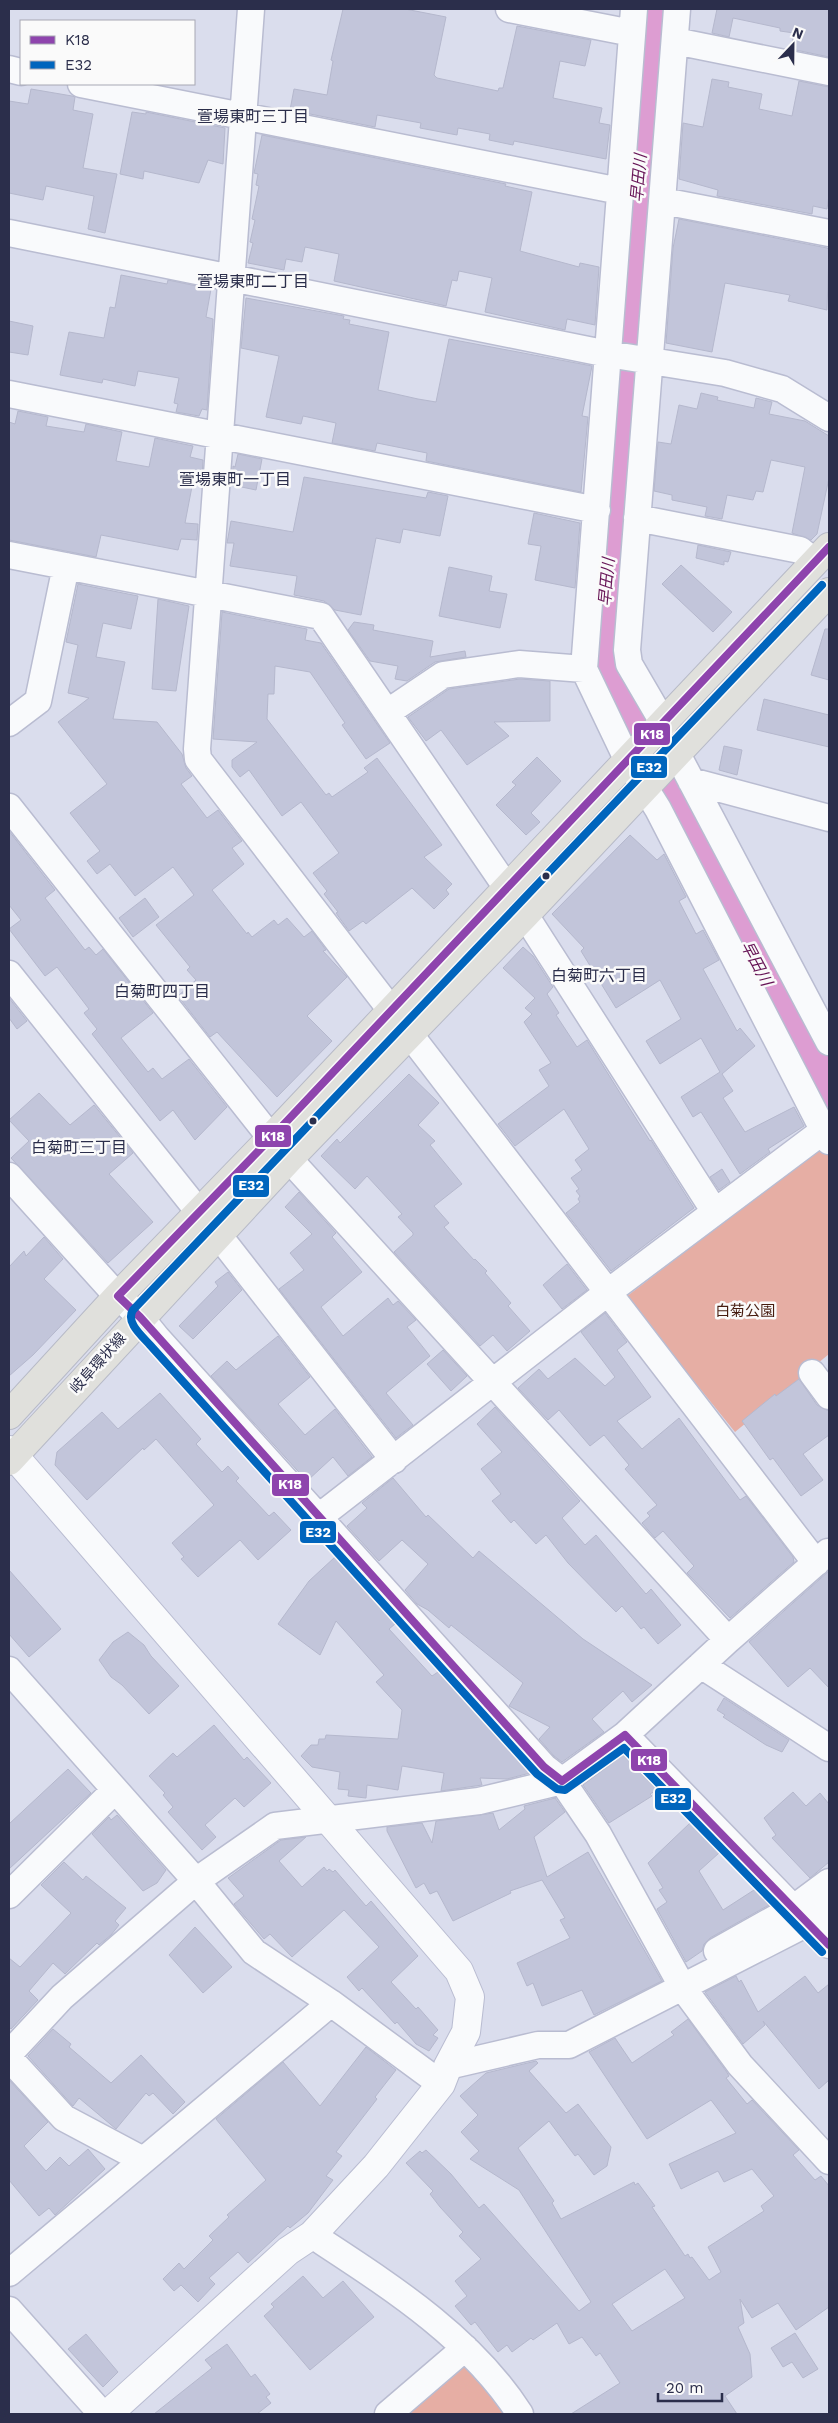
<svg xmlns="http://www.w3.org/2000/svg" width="838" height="2423" viewBox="0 0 838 2423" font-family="'Work Sans','Noto Sans JP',sans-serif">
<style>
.green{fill:#e6aea4}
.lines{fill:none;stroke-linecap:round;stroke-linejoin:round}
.river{stroke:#dd9dd2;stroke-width:39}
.building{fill:#c2c5da;stroke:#b5b8cd;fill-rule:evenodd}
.minor-casing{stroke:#b9bcd1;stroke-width:29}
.tertiary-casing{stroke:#b9bcd1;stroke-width:30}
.primary-casing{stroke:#b7bac7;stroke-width:30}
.minor{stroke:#f9fafc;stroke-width:26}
.tertiary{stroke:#f9fafc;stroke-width:28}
.primary{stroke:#e0e0dc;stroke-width:28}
.bus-1-casing{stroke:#fafafa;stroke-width:11}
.bus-2-casing{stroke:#fafafa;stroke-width:11}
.bus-1{stroke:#8e44ad;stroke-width:8}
.bus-2{stroke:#0065bd;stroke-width:8}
.bus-dot{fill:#2b2e4b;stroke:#fafafa;stroke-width:2}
.labels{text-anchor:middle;stroke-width:5;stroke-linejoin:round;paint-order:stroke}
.park-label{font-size:15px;fill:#471d10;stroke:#fafafa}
.street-label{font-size:15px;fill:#2b2e4b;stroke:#fafafa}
.neighbourhood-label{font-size:16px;fill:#2b2e4b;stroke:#fafafa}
.water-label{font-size:16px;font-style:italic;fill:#661456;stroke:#fafafa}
.line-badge{stroke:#fafafa;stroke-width:2}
.badge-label{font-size:14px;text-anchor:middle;font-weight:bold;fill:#fff}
</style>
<rect width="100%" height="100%" fill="#dadded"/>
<path class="green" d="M824 1145 829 1154V1354L735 1432 626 1297Z
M464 2355 513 2414H402Z"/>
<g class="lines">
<path class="river" d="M651 9 599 666 691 834 829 1099"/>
</g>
<path class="building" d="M343 9H405L446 17 434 75 437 78 498 91 499 88H503L517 26 591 40 585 66 560 61 553 98 602 108 599 123 610 125 606 159 514 141 513 145 489 140 490 134 458 128 457 135 420 128 421 123 377 115 375 127 290 110 294 89 327 95 333 61 331 60Z
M717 9H829V57L791 49 794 33 780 31V28L733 18 729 37 712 33Z
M712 79 729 82 728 87 762 94 759 109 792 116 799 81 829 87V195L827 209 813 206 812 214 717 196 718 190 679 179 683 123 703 127Z
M31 89 72 96 75 97 73 110 93 114 83 168 117 174 105 233 88 229 94 196 46 186 43 200 9 193V101L28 104Z
M132 112 146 114V112L225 128 223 164 208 160 199 183 144 171 143 179 120 174Z
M262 135 506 184 505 186 532 192 520 251 579 267 580 263 599 267 595 325 567 319 565 330 485 312 492 278 459 271 457 281 452 280 446 306 334 281 339 254 305 247 302 262 286 259 284 270 248 263 253 243 250 242 255 220 252 219 259 186 256 185 258 174 254 173Z
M679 219 827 248 829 250 827 310 788 301 790 295 725 283 712 352 666 343 673 248Z
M121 275 167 284 168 280 211 289 206 317 213 319 207 410 202 409 199 416 176 412 178 404 174 403 179 378 138 371 135 386 103 379 102 383 60 375 69 332 104 338 110 307 115 308Z
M246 298 344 316 343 319 350 320 349 324 389 332 378 390 418 399 436 402 449 339 592 366 582 416 588 417 581 492 426 461 427 453 377 443 375 451 332 443 336 423 303 416 301 424 266 417 279 356 241 348Z
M9 321 33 326 28 355 9 352Z
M701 393 718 397 717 400 754 408 756 398 772 402 769 414 805 421 829 436V478L817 534 811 540 792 533 805 467 771 460 763 492 756 491 753 500 727 495 722 519 705 516 707 507 672 500V495L654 491 658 442 671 444 679 405 697 409Z
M18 411 48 417 46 426 84 432 86 424 122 432 116 461 149 467 155 438 193 446 190 457 203 460 202 477 194 476 185 523 198 524 197 540 181 539 178 550 101 535 96 557 9 540V422L15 424Z
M238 454 262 459 256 490 232 485 233 466 235 467Z
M304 477 426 498 428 492 448 496 440 536 403 529 400 543 376 538 361 615 335 610 324 601 294 595 297 576 230 566 234 543H227L231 521 293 532Z
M534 513 580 523 575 588 535 580 541 546 528 544Z
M698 545 731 552 728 562 724 561V565L696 558Z
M681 565 732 612 713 632 662 584Z
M449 567 492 576 489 591 507 594 500 628 439 616Z
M78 584 138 596 131 629 103 623 96 657 125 662 113 719 157 722 182 754 186 768 192 776 181 784 207 818 218 810 242 841 232 848 244 864 212 890 247 934 248 932 252 937 274 920 278 925 287 918 304 937 312 931 326 950 323 951 347 977 307 1016 332 1041 277 1097 217 1032 210 1037 178 996 196 980 187 970 190 967 156 925 194 895 173 867 135 896 110 864 97 874 87 861 100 851 70 813 107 784 58 722 89 698 68 693 78 645 66 642Z
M158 599 189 606 176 691 152 689Z
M222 612 307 629 305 640 321 643 390 743 366 759 342 725 345 723 310 672 275 666 274 694H268L267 719 326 795 329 793 332 797 368 772 364 768 377 758 442 845 424 857 452 884 446 890 449 894 434 909 412 888 366 924 363 921 349 931 336 913 338 912 324 894 327 891 313 873 339 853 301 802 282 816 249 770 240 777 232 767V760L257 742 213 739Z
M354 622 374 625 373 630 433 641 430 657 465 651 466 657 435 662 407 681 395 679 398 666 370 661 348 630Z
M825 629H829V680L811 675Z
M520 679 550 681V721L494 722 509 736 467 765 441 730 426 741 408 717 449 689Z
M764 699 829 715V747L757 730Z
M724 746 742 750 737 775 719 770Z
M537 757 561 781 531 813 540 822 526 835 496 805 516 785 512 782Z
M9 831 55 890 45 898 85 950 89 947 96 955 103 949 153 1013 121 1038 148 1072 153 1068 162 1079 189 1059 227 1107 195 1140 173 1110 160 1121 92 1034 97 1029 84 1013 89 1009 57 967 45 976 9 929 21 920 9 905Z
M630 835 657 860 664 854 686 897 679 901 696 934 703 930 719 960 703 969 737 1031 740 1028 755 1046 722 1074 733 1091 723 1098 745 1132 794 1107 804 1126 768 1149 770 1152 740 1174 701 1112 693 1117 681 1097 720 1072 701 1038 660 1064 646 1041 681 1019 660 980 616 1008 581 951 584 948 552 914Z
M145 898 159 917 133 937 119 918Z
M523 947 533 956 553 987 547 994 559 1013 556 1015 577 1047 587 1040 650 1141 651 1140 694 1208 611 1271 566 1213 580 1202 578 1199 580 1196 576 1191 579 1189 571 1178 582 1170 575 1160 589 1149 564 1109 515 1146 498 1124 549 1086 539 1070 551 1063 524 1022 532 1014 525 1008 535 998 503 968Z
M9 998 27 1021 17 1029 9 1018Z
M409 1074 439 1103 418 1125 435 1141 430 1145 462 1184 434 1206 449 1223 444 1227 474 1260 475 1259 487 1271 485 1273 511 1303 508 1306 530 1331 507 1351 493 1335 480 1346 394 1252 413 1235V1233L398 1217 402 1214 367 1176 355 1189 321 1156 337 1139 340 1143Z
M39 1093 70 1125 94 1105 133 1153 109 1174 153 1222 108 1263 11 1158 29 1141 9 1120Z
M722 1169 730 1182 719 1190 710 1177Z
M299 1192 336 1233 332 1237 362 1272 321 1307 343 1336 388 1298 393 1305 398 1301 416 1320 407 1327 430 1356 386 1393 413 1425 396 1438 279 1289 304 1270 290 1253 312 1234 285 1207Z
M44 1237 63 1259 44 1279 76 1310 33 1355 9 1376V1267L24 1251 26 1256Z
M567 1264 587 1290 562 1309 543 1285Z
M228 1272 242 1290 193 1339 179 1326 218 1286 215 1282Z
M605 1313 627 1342 617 1350 651 1397 617 1421 642 1449 679 1418 740 1500 746 1496 793 1557 794 1562 730 1618 687 1573 694 1566 663 1531 655 1538 642 1523 650 1516 647 1513 657 1505 625 1469 629 1465 604 1435 590 1446 559 1410 548 1420 518 1388 539 1369 548 1379 575 1358 605 1386 615 1377 581 1332Z
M278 1336 310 1377 278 1404 305 1435 335 1409 372 1457 348 1476 333 1457 307 1481 211 1376 227 1361 236 1370Z
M443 1350 467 1376 451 1391 427 1364Z
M799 1379 817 1405 829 1411V1435L803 1454 823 1480 801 1496 773 1458 770 1460 742 1421 775 1394 776 1396Z
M160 1393 201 1439 196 1444 222 1472 228 1466 239 1478 236 1481 269 1516 274 1512 291 1530 258 1560 240 1540 198 1577 181 1559 184 1557 172 1543 214 1505 156 1439 144 1450 143 1448 87 1500 55 1465 57 1452 102 1412 118 1429Z
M495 1407 580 1501 562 1518 585 1545 596 1535 646 1594 651 1589 681 1625 658 1644 644 1627 641 1629 622 1606 616 1612 568 1563 546 1535 536 1544 514 1520 511 1523 492 1501 501 1494 481 1469 502 1452 477 1424Z
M393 1478 426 1517 428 1515 473 1558 479 1551 583 1639 652 1685 632 1702 623 1691 592 1719 604 1732 562 1762 554 1756 539 1739 550 1727 509 1706 523 1683 451 1625 449 1628 428 1610 417 1604 405 1590 428 1564 402 1540 379 1561 347 1526 367 1508 362 1503Z
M335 1557 395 1624 389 1629 432 1676 438 1672 530 1773 507 1779 480 1778 482 1785 441 1791 444 1773 402 1766 398 1790 367 1785 366 1798 348 1796 349 1790 338 1789 340 1772 312 1767 301 1756 311 1745H318L319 1739H325L326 1735 398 1739 402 1710 376 1682 384 1675 336 1621 320 1655 278 1624 309 1581Z
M9 1570 61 1629 29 1657 9 1634Z
M829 1571V1688L810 1668 788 1687 749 1642Z
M128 1632 144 1645 151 1656 179 1686 149 1714 122 1685 111 1677 99 1660 113 1642Z
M724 1698 789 1740 782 1752 766 1745 723 1717 725 1715 717 1710Z
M214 1725 244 1760 247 1757 271 1783 244 1807 235 1798 205 1825 216 1837 202 1850 168 1812 173 1807 163 1795 165 1793 149 1776 173 1753 177 1757Z
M623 1755 657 1790 650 1794 652 1796 609 1823 583 1785Z
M68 1769 91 1793 9 1869V1824Z
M793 1792 806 1806 820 1793 829 1804V1862L810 1878 772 1838 776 1835 764 1818Z
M555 1798 565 1812 534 1837 547 1877 588 1852 662 1981 594 2015 582 1990 542 2006 533 1983 527 1986 517 1963 570 1938 560 1920 565 1918 542 1880 510 1891 511 1893 453 1921 437 1891 430 1894 424 1883 416 1888 387 1831V1827L422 1823 432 1843 436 1821 493 1813 499 1830 525 1809 524 1806Z
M117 1815 166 1870 157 1883 143 1891 92 1834 109 1817 111 1820Z
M690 1823 719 1853 699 1871 723 1910 754 1890 769 1905 710 1938 704 1944 702 1951 686 1962 657 1909 667 1902 659 1890 663 1888 648 1863Z
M306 1837 279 1861 302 1887 324 1867 327 1871 329 1869 333 1872 335 1870 366 1906 371 1901 418 1956 391 1982 416 2009 418 2007 438 2030 433 2035 438 2038 429 2051 416 2044 397 2022 395 2024 362 1988 359 1991 347 1977 379 1947 344 1910 292 1957 270 1934 264 1939 234 1904 244 1896 228 1878 281 1840Z
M64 1862 83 1880 86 1876 126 1908 115 1921 119 1925 111 1935 99 1945 97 1943 65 1974 53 1963 29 1991 38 2000 11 2029 9 2027V1958L20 1967 71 1913 41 1885Z
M195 1927 232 1967 203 1993 169 1955Z
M736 1976 739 1982 741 1980 758 2012 805 1976 818 1993 829 1984V2080L819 2089 763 2021 765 2025 743 2044 705 1992Z
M688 2019 726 2071 729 2076 726 2078 747 2104 752 2100 799 2150 793 2155 815 2180 821 2176 829 2186V2307L796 2330 778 2303 752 2318 740 2299 744 2323 738 2327 750 2354 752 2377 725 2396 737 2414H571L620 2383 600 2353 596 2356 582 2337 569 2344 557 2323 533 2340 531 2338 512 2352 507 2345 498 2352 475 2322 471 2325 455 2306 467 2296 455 2281 481 2259 459 2236 463 2232 440 2207 430 2194 433 2191 406 2163 420 2151 422 2153 426 2150 451 2174 479 2208 484 2204 579 2311 591 2302 519 2190 470 2159 479 2151 461 2132 478 2115 460 2096 486 2073 536 2061 538 2063 529 2071 566 2113 578 2104 611 2147 607 2166 594 2175 578 2154 575 2156 549 2121 518 2148 554 2201 552 2203 561 2219 634 2182 635 2185 638 2183 655 2206 652 2207 685 2256 688 2254 690 2258 692 2257 709 2280 721 2272 708 2247 764 2211 761 2206 774 2196 752 2169 724 2182 718 2171 681 2189 669 2164 736 2133 711 2100 647 2139 589 2052 615 2038 632 2063 674 2035 671 2032ZM665 2269 685 2298 632 2331 612 2304Z
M53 2029 71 2044 69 2047 111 2083 141 2055 185 2102 173 2114 153 2093 149 2096 146 2093 116 2129 79 2098 73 2106 28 2056Z
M366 2047 396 2070 375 2097 377 2099 336 2152 342 2156 326 2176 333 2180 308 2213 290 2228 288 2226 248 2263 238 2252 209 2278 215 2284 198 2302 181 2285 174 2291 163 2279 179 2263 184 2269 213 2240 209 2236 229 2217 227 2215 266 2180 216 2119 283 2062 320 2106Z
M9 2080 48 2122 24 2146 46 2171 60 2157 69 2166 88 2149 105 2169 55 2215 49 2208 39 2216 9 2180Z
M303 2276 323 2298 343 2281 374 2317 310 2370 264 2316 274 2307 271 2304Z
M795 2333 818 2369 803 2378 792 2362 783 2367 771 2348Z
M86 2334 118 2372 103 2387 68 2349Z
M227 2344 251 2377 255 2374 270 2394 266 2397 271 2403 257 2414H154L212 2368 205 2360Z"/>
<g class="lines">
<defs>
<path id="minor" d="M251 9 197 749 198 759 816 1563
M509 9 632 33
M634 9 584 669 628 761 658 809 829 1141
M675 41 829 72
M9 69 21 72
M81 84 620 191
M663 201 829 233
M9 233 608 354 725 373 782 389 829 418
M9 394 597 510
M637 518 800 550 815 562
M9 555 321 616 507 888
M388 712 443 675 519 664 584 669
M9 723 38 701 66 566
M664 724 629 664 627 650 677 9
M677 754 829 1042
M691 781 829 818
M9 807 271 1138
M525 915 715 1212
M9 974 199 1212
M289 1159 728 1640
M9 1176 111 1289 140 1317 157 1338 544 1767 562 1781 598 1834 683 1988 740 2065 829 2161
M219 1236 394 1460
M812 1373 829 1396
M319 1517 607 1293 823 1131
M701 1665 829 1748
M9 1670 196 1881 254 1952 331 2003 441 2084
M625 1735 829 1945
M9 1895 115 1790
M717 1951 794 1908 829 1882
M9 2054 62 1997 196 1881 275 1826 479 1801 562 1781 625 1735 728 1640 828 1552
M9 2058 64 2118 143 2160
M448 2066 538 2045H569L829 1912
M312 2235C388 2285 470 2336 520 2414
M9 2273 331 2003
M9 2310 102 2414
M388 2414 465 2348"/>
<path id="tertiary" d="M9 1450 459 1971 470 1997 466 2032 448 2066 441 2084 376 2166 312 2235 288 2251 108 2414"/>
<path id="primary" d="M9 1415 118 1296 271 1138 829 547
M9 1461 289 1159 525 915 829 592"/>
</defs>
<use href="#minor" class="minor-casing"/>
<use href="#tertiary" class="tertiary-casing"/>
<use href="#primary" class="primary-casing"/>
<use href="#minor" class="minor"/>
<use href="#tertiary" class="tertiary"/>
<use href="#primary" class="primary"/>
<defs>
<path id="bus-1" d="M829 547 271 1138 118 1296 140 1317 544 1767 562 1781 625 1735 829 1945"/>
<path id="bus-2" d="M822 585 133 1310C125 1322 142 1336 150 1345L537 1774 557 1789 565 1790 624 1748 822 1952"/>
</defs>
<use href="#bus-1" class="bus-1-casing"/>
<use href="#bus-2" class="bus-2-casing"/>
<use href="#bus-1" class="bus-1"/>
<use href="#bus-2" class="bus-2"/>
</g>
<g class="bus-dot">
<circle cx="546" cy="876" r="4.5"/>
<circle cx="313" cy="1121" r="4.5"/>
</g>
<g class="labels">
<g class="park-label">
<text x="745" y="1316">白菊公園</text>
</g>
<g class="street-label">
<text transform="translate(98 1363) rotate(-48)" y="5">岐阜環状線</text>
</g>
<g class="neighbourhood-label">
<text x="253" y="122">萱場東町三丁目</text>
<text x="253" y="287">萱場東町二丁目</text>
<text x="235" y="485">萱場東町一丁目</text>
<text x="599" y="981">白菊町六丁目</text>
<text x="162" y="997">白菊町四丁目</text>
<text x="79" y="1153">白菊町三丁目</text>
</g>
<g class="water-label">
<text transform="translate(638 178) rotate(-85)" y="6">早田川</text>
<text transform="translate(606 582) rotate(-85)" y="6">早田川</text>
<text transform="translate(757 963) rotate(62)" y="6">早田川</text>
</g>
</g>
<g class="line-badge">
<rect x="633" y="722" width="38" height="24" rx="5" fill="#8e44ad"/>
<rect x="630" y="755" width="38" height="24" rx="5" fill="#0065bd"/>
<rect x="254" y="1124" width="38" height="24" rx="5" fill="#8e44ad"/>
<rect x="232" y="1174" width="38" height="24" rx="5" fill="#0065bd"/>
<rect x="271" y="1473" width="39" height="24" rx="5" fill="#8e44ad"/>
<rect x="299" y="1520" width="38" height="24" rx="5" fill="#0065bd"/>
<rect x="630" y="1748" width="38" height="24" rx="5" fill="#8e44ad"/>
<rect x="654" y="1787" width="38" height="24" rx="5" fill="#0065bd"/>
</g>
<g class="badge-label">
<text x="652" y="739">K18</text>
<text x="649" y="772">E32</text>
<text x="273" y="1141">K18</text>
<text x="251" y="1190">E32</text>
<text x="290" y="1489">K18</text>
<text x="318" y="1537">E32</text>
<text x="649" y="1765">K18</text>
<text x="673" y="1803">E32</text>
</g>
<rect width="838" height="2423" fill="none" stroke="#2b2e4b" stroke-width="20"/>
<rect x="20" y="20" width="175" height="65" fill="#fafafa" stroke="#a7a8b4"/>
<rect x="30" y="36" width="25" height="8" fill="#8e44ad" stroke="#a7a8b4"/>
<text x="65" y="45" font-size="15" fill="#2b2e4b">K18</text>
<rect x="30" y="61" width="25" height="8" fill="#0065bd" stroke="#a7a8b4"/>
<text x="65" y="70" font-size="15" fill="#2b2e4b">E32</text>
<g transform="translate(793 45) rotate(22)" stroke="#fafafa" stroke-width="4" paint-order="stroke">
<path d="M0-4L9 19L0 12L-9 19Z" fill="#2b2e4b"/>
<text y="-8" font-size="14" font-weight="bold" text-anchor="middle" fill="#2b2e4b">N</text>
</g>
<path d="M658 2393v8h64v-8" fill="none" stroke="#2b2e4b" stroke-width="2.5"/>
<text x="666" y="2393" font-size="15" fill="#2b2e4b" stroke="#fafafa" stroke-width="4" paint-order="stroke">20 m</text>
</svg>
